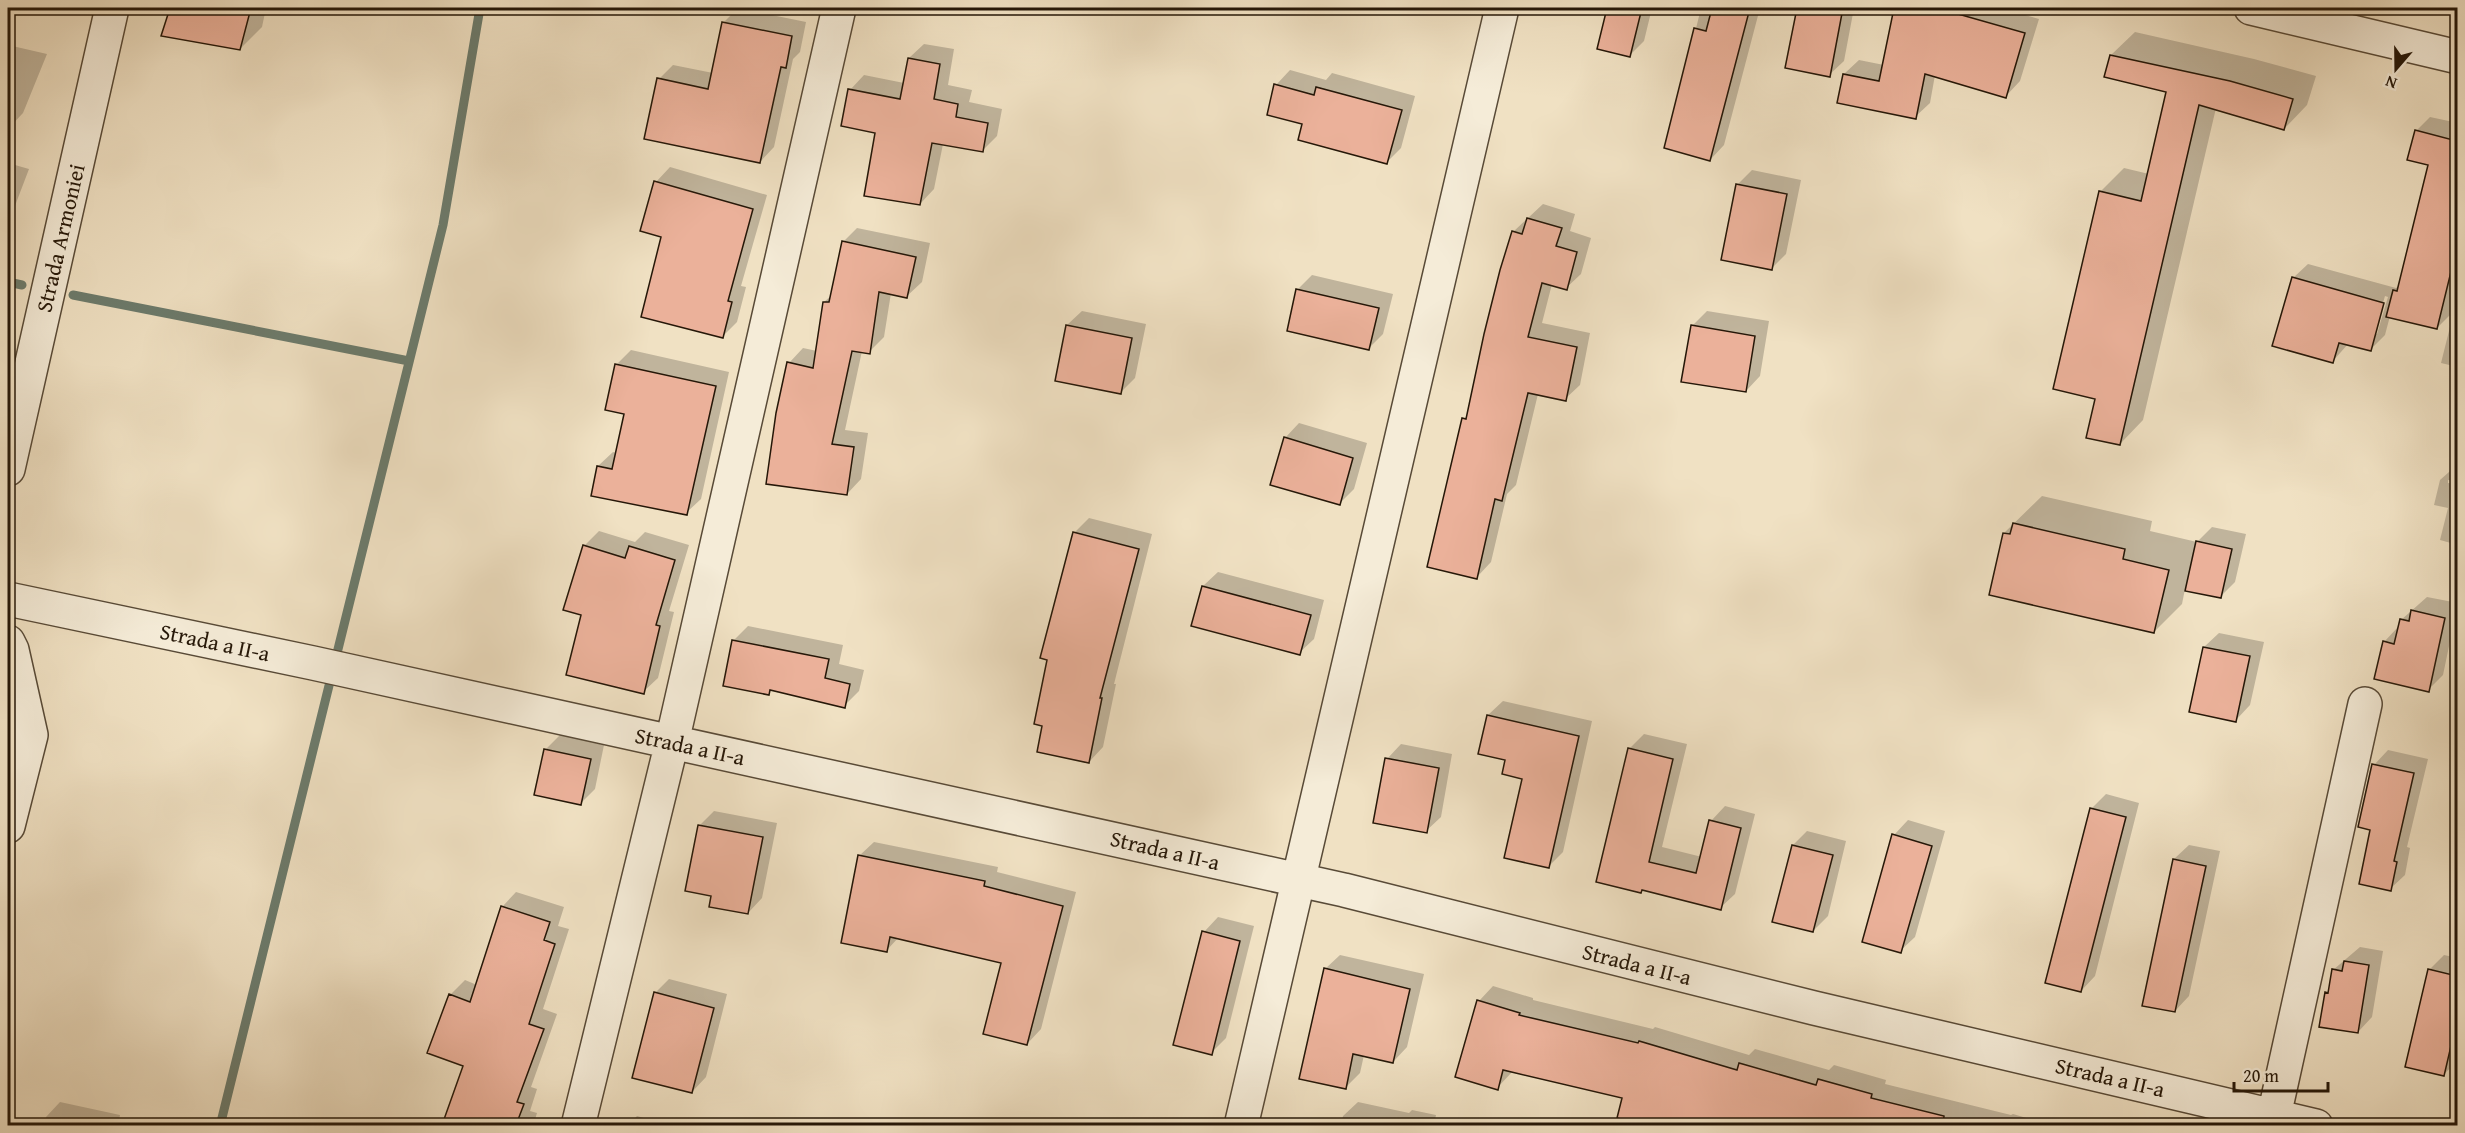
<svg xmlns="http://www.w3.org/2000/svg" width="2465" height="1133" viewBox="0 0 2465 1133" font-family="'Gentium Book Plus',serif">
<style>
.shadow{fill:#0003;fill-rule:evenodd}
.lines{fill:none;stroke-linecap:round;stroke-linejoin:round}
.stream{stroke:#6c7b6c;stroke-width:9}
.building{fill:#ebb19a;stroke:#251708;stroke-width:1.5}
.street-casing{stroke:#584a37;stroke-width:36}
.street{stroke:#f5ecd8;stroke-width:33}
.labels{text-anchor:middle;stroke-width:4.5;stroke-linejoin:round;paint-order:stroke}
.street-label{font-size:22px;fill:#251708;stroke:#f5ecd8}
</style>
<rect width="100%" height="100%" fill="#f0e1c3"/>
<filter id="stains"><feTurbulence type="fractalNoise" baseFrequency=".00333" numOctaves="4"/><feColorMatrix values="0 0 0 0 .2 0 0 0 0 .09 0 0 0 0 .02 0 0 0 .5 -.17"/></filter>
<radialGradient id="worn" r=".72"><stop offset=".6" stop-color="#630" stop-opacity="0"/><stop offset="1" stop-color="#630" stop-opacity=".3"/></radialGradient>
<path class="shadow" d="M171 8H266L262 27 240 49 163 35Z
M738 8 806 22 800 52 793 59 774 147 760 162 659 79 673 65 713 73 723 23Z
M1608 8H1652L1644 41 1629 56 1598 48Z
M1701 8H1760L1724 145 1710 160 1684 78Z
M1798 8H1854L1844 61 1829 75 1787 67Z
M1895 8H2000L2039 19 2020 81 2006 96 1935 75 1930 103 1915 117 1844 74 1859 60 1884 65Z
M2135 32 2254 59 2316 76 2307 105 2284 129 2216 108 2143 420 2120 444 2097 398 2100 192 2124 168 2149 174 2168 91 2111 55Z
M924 44 954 49 948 85 972 90 969 102 1002 109 997 136 982 151 943 144 934 189 920 204 850 90 864 75 904 83 909 58Z
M8 45 47 54 23 113 8 129Z
M1290 70 1326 80 1332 73 1415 96 1401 148 1387 162 1304 123 1276 85Z
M2430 117 2458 123V288L2451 313 2458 307V367L2441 363 2454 311 2437 328 2390 316 2385 335 2370 350 2348 344 2333 361 2293 278 2308 264 2396 288 2400 285 2429 164 2416 131ZM2385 296 2388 297 2377 334H2374Z
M8 163 29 169 13 211 8 217Z
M670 167 767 195 741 286 746 287 737 322 723 336 663 236 656 182Z
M1752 170 1801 180 1786 254 1772 268 1737 185Z
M1543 204 1575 214 1570 231 1591 238 1581 274 1566 288 1552 284 1542 323 1590 333 1580 385 1565 399 1538 394 1516 485 1507 494 1491 562 1477 577 1464 419 1468 415 1513 232Z
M857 228 930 243 922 282 907 296 891 293 884 337 869 352 862 351 845 430 868 433 861 479 847 494 789 363 803 348 817 351 824 302 832 295 843 242Z
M1312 275 1393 294 1383 334 1369 348 1297 290Z
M1082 311 1146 324 1135 378 1121 392 1067 325Z
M1707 311 1769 321 1760 376 1746 391 1692 326Z
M631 350 729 372 701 499 686 513 593 495 598 466 613 452 617 453 626 413 616 365Z
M1299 423 1367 443 1354 489 1339 504 1285 438Z
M2458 464V482L2448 480V483L2458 484V545L2440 540 2448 508 2434 505 2440 480Z
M2042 496 2152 521 2150 531 2197 542 2212 527 2246 534 2235 582 2220 597 2185 589 2182 604 2154 632 2004 533Z
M1089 518 1152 534 1114 684H1116L1103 747 1089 762 1074 533Z
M599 531 635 542 645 532 689 545 669 611 674 612 658 678 643 692 584 546Z
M1218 572 1324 600 1314 639 1299 653 1203 586Z
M2427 597 2458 603 2443 675 2428 690 2384 642 2398 627 2401 620Z
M748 626 843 645 839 664 864 670 859 691 844 706 772 689 768 693 733 641Z
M2219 633 2264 642 2250 705 2236 720 2191 710 2204 647Z
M1503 701 1592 721 1563 852 1548 867 1524 778 1506 759 1488 715Z
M1644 734 1687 744 1662 847 1702 857 1711 821 1725 806 1755 814 1735 894 1720 908 1643 889 1641 891 1629 749Z
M560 735 604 745 595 789 580 804 545 750Z
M1401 744 1452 754 1441 817 1426 831 1387 759Z
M2388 750 2428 759 2407 847 2410 848 2405 875 2390 889 2372 829 2374 765Z
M2106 794 2139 803 2095 976 2081 991 2091 809Z
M714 811 777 823 762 898 748 913 699 826Z
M1908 820 1945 831 1915 937 1900 951 1894 835Z
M1807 831 1846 841 1828 916 1813 931 1793 845Z
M874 842 998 867 997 872 1076 892 1041 1029 1027 1044 1003 962 899 937 887 950 859 856Z
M2189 845 2220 851 2189 996 2175 1011 2174 859Z
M516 892 564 907 558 926 569 929 543 1009 557 1014 531 1087 537 1089 530 1111 537 1113 533 1126H444L465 1065 450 995 465 980 477 985 502 907Z
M1218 917 1254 926 1226 1038 1211 1053 1204 932Z
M2360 947 2383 951 2372 1017 2358 1032 2326 993 2330 989 2333 970Z
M1340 955 1424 974 1407 1047 1393 1062 1364 1055 1360 1073 1345 1088 1325 969Z
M2444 955 2458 958V1061L2444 1074 2429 970Z
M669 979 727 994 706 1077 692 1092 655 993Z
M1493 986 1533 998V1000L1653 1029 1655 1027 1749 1055 1755 1049 1829 1070 1834 1065 1886 1080 1885 1084 2011 1115 2013 1114 2053 1126H1649L1618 1117 1624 1097 1513 1071 1497 1088 1479 1001Z
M60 1102 120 1115 118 1126H44L46 1117Z
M1358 1102 1409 1113 1412 1110 1436 1115 1435 1120 1458 1126H1341L1343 1116Z
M637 1116 672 1126H627Z"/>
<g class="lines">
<path class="stream" d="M8 282 22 285
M73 295 409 361
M220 1126 443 225 480 8"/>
</g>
<path class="building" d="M170 8H251L240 50 161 36Z
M1607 8H1642L1630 57 1597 49Z
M1712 8H1750L1710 161 1664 148 1694 28 1706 31Z
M1797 8H1843L1830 77 1785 68Z
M1894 8H1937L2025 33 2006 98 1925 74 1916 119 1837 103 1843 74 1879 81Z
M722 22 792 36 786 68 781 67 760 163 644 139 657 78 708 89Z
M2110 55 2230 81 2293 99 2284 130 2199 105 2120 445 2086 438 2095 399 2053 389 2099 191 2141 201 2166 92 2104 77Z
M908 58 940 64 934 99 958 104 956 117 988 123 983 152 932 143 920 205 864 196 875 133 841 126 848 89 900 99Z
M1274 84 1314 95 1316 87 1402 110 1387 164 1298 140 1302 124 1267 115Z
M2415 130 2457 141V247L2437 329 2386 317 2393 290 2397 291 2428 165 2407 160Z
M654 181 753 209 728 301 732 302 723 338 641 317 661 237 640 231Z
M1736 184 1787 194 1772 270 1721 260Z
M1527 218 1562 228 1556 246 1577 252 1567 290 1542 283 1528 337 1577 347 1566 401 1528 393 1502 501 1495 499 1477 579 1427 567 1462 418 1466 419 1484 334 1500 270 1512 231 1522 234Z
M842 241 916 257 907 298 879 292 870 354 852 351 832 444 854 447 847 495 766 484 776 413 787 362 813 368 823 302H829Z
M2292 277 2384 303 2371 351 2339 343 2333 363 2272 346Z
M1296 289 1379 308 1369 350 1287 331Z
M1066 325 1132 338 1121 394 1055 381Z
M1691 325 1755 336 1746 392 1681 382Z
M615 364 716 386 687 515 591 496 597 466 612 469 624 414 605 410Z
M1284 437 1353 458 1340 505 1270 485Z
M2013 523 2125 549 2123 559 2169 570 2154 633 1989 595 2003 533 2010 534Z
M1073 532 1139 549 1100 698H1102L1089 763 1037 752 1042 726 1034 724 1047 660 1040 658Z
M2196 541 2232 549 2221 598 2185 591Z
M583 545 625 558 629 546 675 560 656 625 660 626 644 694 566 675 581 615 563 610Z
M1202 586 1311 615 1300 655 1191 626Z
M2411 610 2445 618 2429 692 2374 679 2383 641 2394 644 2400 619 2409 621Z
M732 640 829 659 825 678 850 684 845 708 770 690 769 695 723 686Z
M2203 647 2250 656 2236 722 2189 712Z
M1487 715 1579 736 1549 868 1504 858 1522 779 1502 774 1505 760 1478 754Z
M1628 748 1673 759 1649 862 1696 873 1709 820 1741 828 1721 910 1642 890 1641 893 1596 882Z
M544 749 591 759 581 805 534 795Z
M1385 758 1439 768 1427 833 1373 823Z
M2372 764 2414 773 2394 861 2397 862 2391 891 2359 884 2370 830 2358 827Z
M2090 808 2126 817 2081 992 2045 983Z
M698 825 763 837 748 914 709 907 711 896 685 891Z
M1892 834 1932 846 1901 953 1862 942Z
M1792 845 1833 855 1813 932 1772 922Z
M858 855 985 881 984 886 1063 906 1027 1045 983 1034 1001 963 890 937 887 952 841 943Z
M2173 859 2206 866 2175 1012 2142 1006Z
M501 906 550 922 544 940 555 944 529 1024 544 1029 517 1102 524 1104 516 1125H442L463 1066 427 1053 449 994 470 1002Z
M1202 931 1240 941 1212 1055 1173 1045Z
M2344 961 2369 965 2358 1033 2319 1027 2325 992 2328 993 2332 969 2342 971Z
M1324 968 1410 989 1393 1063 1353 1054 1346 1089 1299 1079Z
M2428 969 2457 976V1020L2444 1076 2405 1067Z
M654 992 714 1008 692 1093 632 1078Z
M1477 1000 1520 1013 1519 1015 1638 1043 1639 1041 1737 1070 1739 1063 1816 1085 1818 1079 1872 1094 1871 1098 1944 1116 1943 1125H1643L1617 1118 1622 1098 1503 1070 1498 1090 1455 1077Z"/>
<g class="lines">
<defs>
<path id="street" d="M2251 8 2458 57
M8 469 112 8
M8 599 313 663 1344 890 1814 1008 2316 1126
M8 642 12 650 31 735 8 826
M2274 1116 2365 704
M578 1126 672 742 839 8
M1241 1126 1502 8"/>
</defs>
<use href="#street" class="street-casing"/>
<use href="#street" class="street"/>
</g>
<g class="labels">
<g class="street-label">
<text transform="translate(60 238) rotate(-77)" y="8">Strada Armoniei</text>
<text transform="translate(215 642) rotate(12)" y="8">Strada a II-a</text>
<text transform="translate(690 746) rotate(12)" y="8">Strada a II-a</text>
<text transform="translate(1165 850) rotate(13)" y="8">Strada a II-a</text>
<text transform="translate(1637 964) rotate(14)" y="8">Strada a II-a</text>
<text transform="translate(2110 1077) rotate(13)" y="8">Strada a II-a</text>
</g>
</g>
<rect width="2465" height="1133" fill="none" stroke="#f0e1c3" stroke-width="30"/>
<rect x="9" y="9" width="2447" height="1115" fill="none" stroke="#251708" stroke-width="3"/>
<rect x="15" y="15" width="2435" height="1103" fill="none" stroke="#251708" stroke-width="1.5"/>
<g transform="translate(2396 69) rotate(200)" stroke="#f5ecd8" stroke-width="4.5" paint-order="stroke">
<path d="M0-4.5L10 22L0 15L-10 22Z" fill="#251708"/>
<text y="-9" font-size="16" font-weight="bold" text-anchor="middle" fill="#251708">N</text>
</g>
<path d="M2234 1082v9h94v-9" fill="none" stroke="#251708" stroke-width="3"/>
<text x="2243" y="1082" font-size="18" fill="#251708" stroke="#f5ecd8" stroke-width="4.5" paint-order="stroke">20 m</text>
<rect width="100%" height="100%" filter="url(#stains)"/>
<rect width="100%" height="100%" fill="url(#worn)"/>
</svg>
